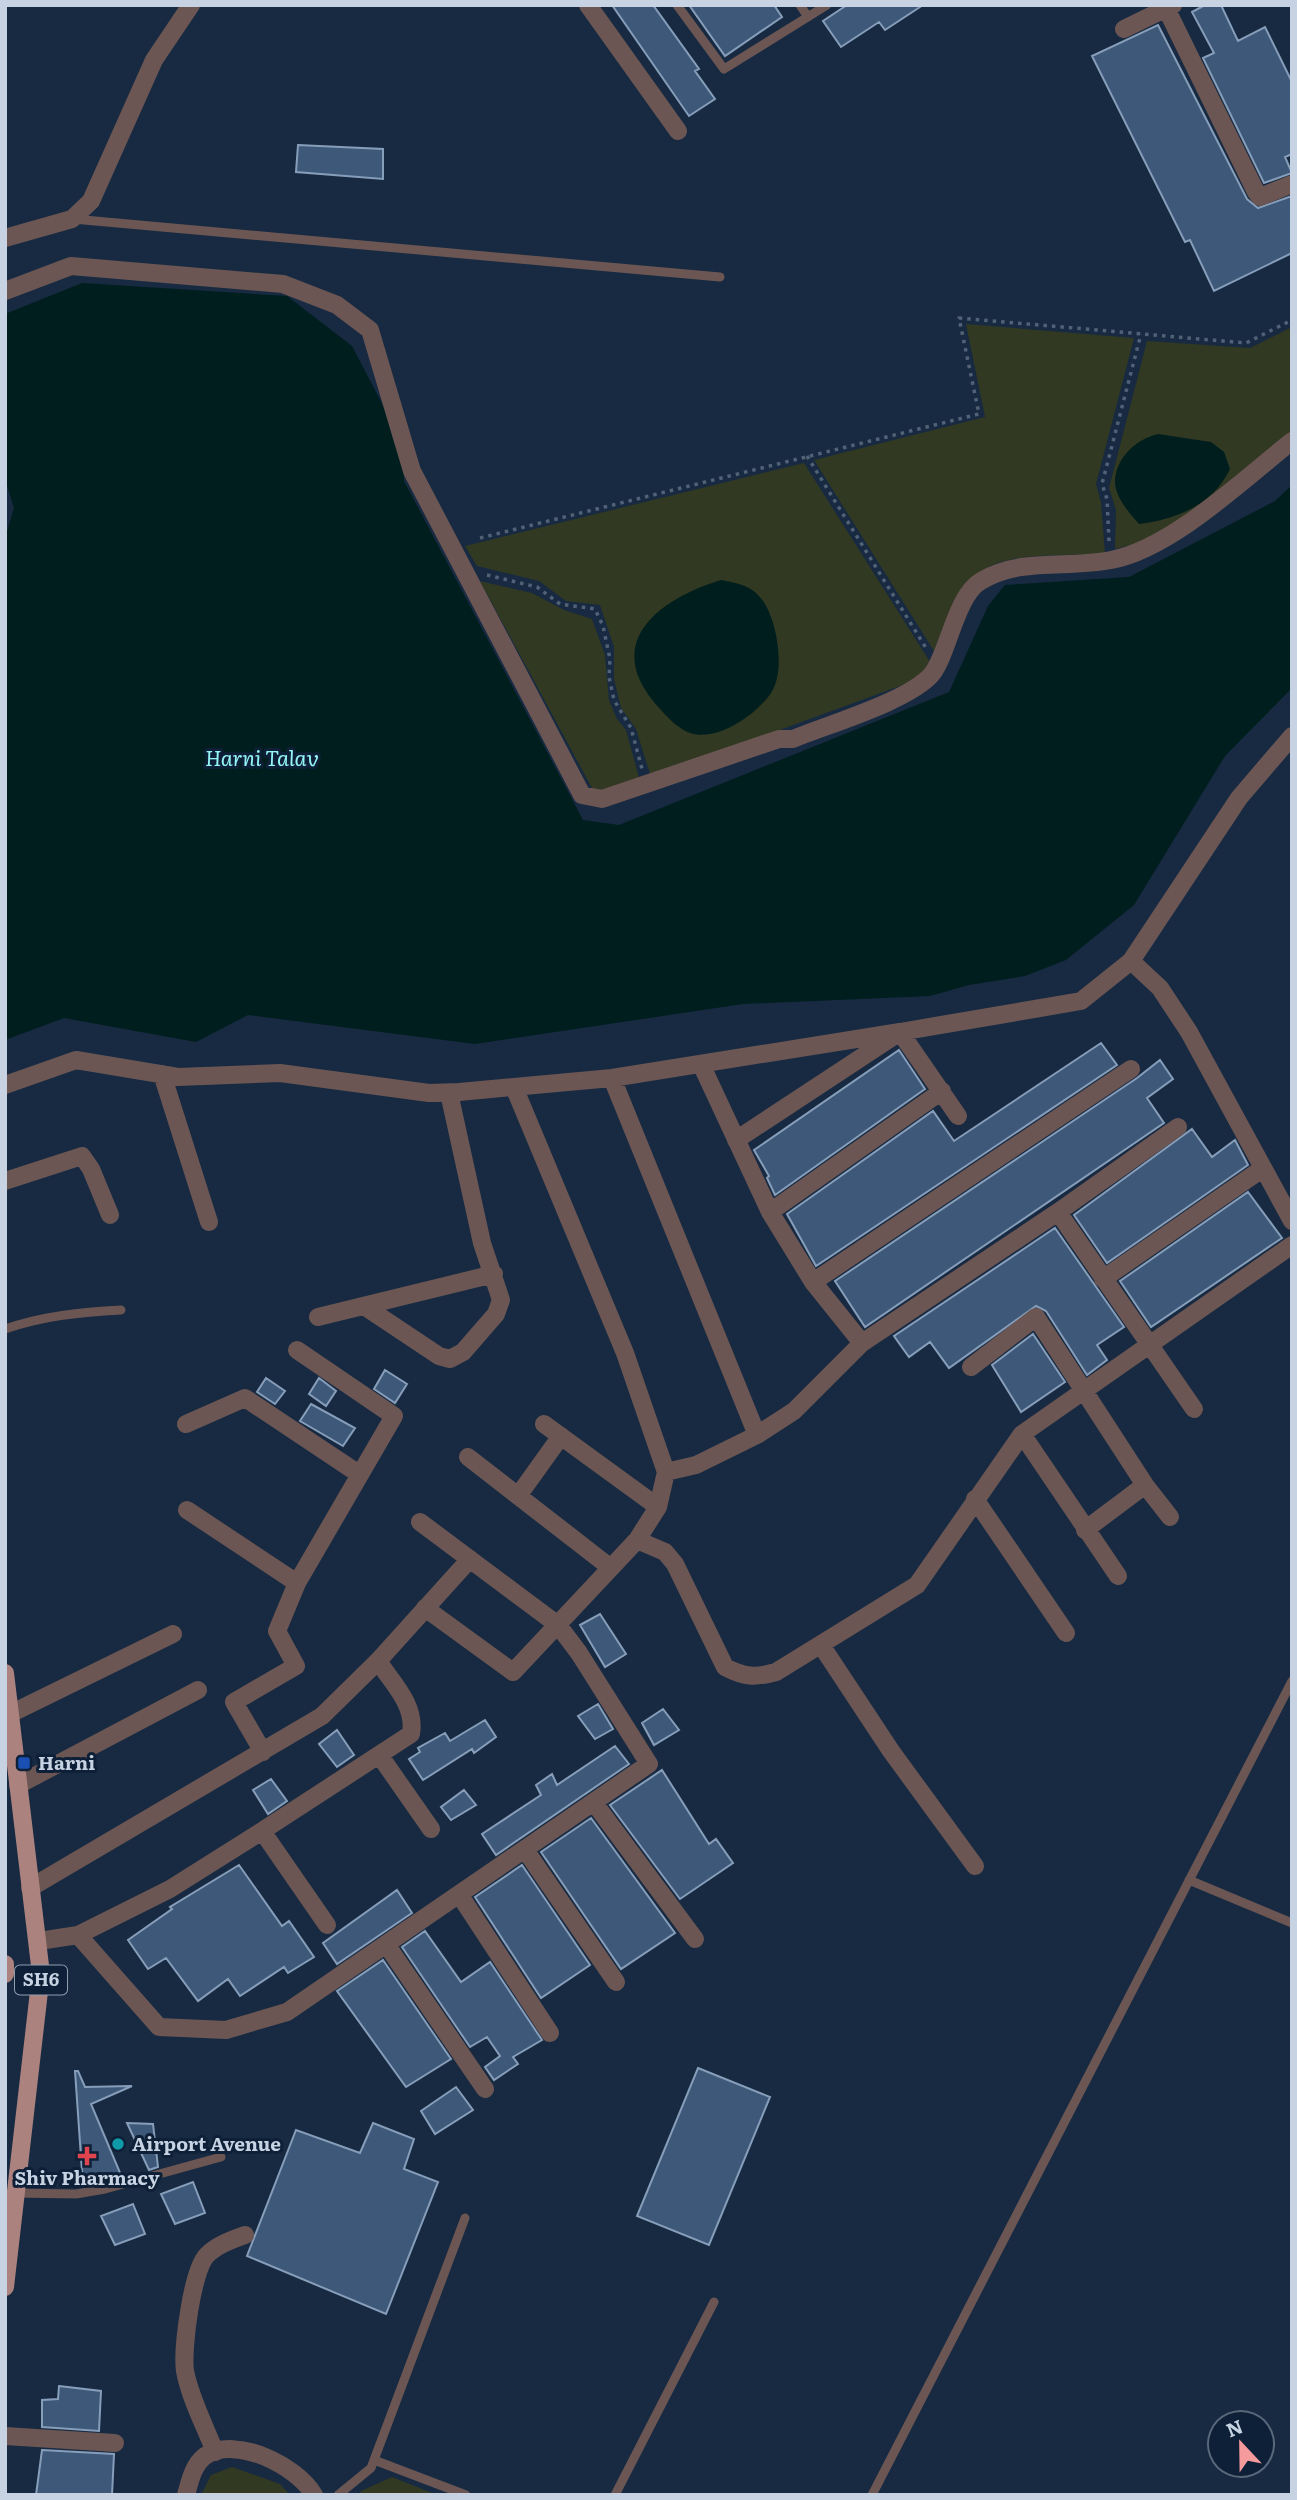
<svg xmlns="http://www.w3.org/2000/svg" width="1297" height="2500" viewBox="0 0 1297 2500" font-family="Literata,serif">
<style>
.green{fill:#313922}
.water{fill:#001e1e}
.building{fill:#3d5878;stroke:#879eba;stroke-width:2}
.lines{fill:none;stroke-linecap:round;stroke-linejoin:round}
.path{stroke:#516176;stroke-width:3.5;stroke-dasharray:3.5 5;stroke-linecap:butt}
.service{stroke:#6b5654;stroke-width:9}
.minor{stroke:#6b5654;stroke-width:18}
.primary{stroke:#ac827e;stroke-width:18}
.transit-dot{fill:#1a4fb4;stroke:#0e2037;stroke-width:2.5}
.culture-dot{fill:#0f9aa8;stroke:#0e2037;stroke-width:2.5}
.health-dot{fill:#e0444e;stroke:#0e2037;stroke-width:2.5}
.labels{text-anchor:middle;stroke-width:6;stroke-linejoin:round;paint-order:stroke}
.shield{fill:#0e2037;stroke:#909daf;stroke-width:2}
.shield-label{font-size:18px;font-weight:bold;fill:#c7d3e2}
.poi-label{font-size:19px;font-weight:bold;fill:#c7d3e2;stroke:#0e2037;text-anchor:start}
.water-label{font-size:21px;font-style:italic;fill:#93f5f5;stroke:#0e2037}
</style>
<rect width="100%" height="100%" fill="#172a41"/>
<path class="green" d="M966 324 1134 338 1096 484 1101 502 1105 554C1072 556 1006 551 981 572 958 590 946 625 934 651L814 460 985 417Z
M1292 327V436L1162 537 1115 549 1116 510 1109 488 1147 341 1250 348Z
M804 463 932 665 919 679 651 777 636 729 621 708 614 679V647L600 605 566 601 539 581 477 566 465 546Z
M480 581 532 593 564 610 592 619 605 655 609 700 617 719 626 730 640 781 599 793 593 790Z
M232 2467 280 2484 290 2495H201L211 2475Z
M392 2477 437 2495H359L361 2491Z"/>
<path class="water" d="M82 283 287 296 352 346 403 444 404 481 583 820 619 825 949 692 988 606 1005 585 1129 577 1275 501 1292 485V688L1225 756 1134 905 1066 960 1025 976 969 985 930 996 743 1004 475 1044 248 1015 196 1042 64 1018 5 1040V538L14 508 5 479V314Z
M1158 434 1211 442 1224 452 1230 469C1213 505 1177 519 1139 524 1130 514 1114 496 1115 480 1117 456 1137 439 1158 434Z
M721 580C738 583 753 586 763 601 777 621 786 671 771 693 756 715 717 742 690 733 679 729 669 719 661 710 599 645 656 600 721 580Z"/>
<path class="building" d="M612 5H653L699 69 695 71 715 99 689 116Z
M689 5H774L782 17 725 56Z
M847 5H923L885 30 879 22 841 47 823 21Z
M1205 5H1221L1238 41 1265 27 1292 82V154L1285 157 1292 173 1264 183 1203 58 1214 53 1192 12Z
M1158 25 1247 199 1258 208 1292 196V253L1214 291 1190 240 1185 242 1092 56Z
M298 145 383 149V179L296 172Z
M1101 1043 1117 1065 816 1266 787 1214 933 1111 954 1141Z
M899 1050 925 1089 775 1195 767 1178 769 1176 754 1150Z
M1160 1060 1173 1079 1147 1098 1164 1123 865 1327 835 1281 1137 1078Z
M1192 1129 1212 1157 1235 1140 1248 1165 1107 1263 1074 1215Z
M1248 1192 1282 1238 1151 1327 1120 1281Z
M1055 1228 1124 1327 1097 1345 1107 1360 1087 1375 1046 1311 1036 1306 949 1368 930 1342 909 1357 894 1336Z
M1033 1334 1065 1382 1021 1412 992 1365Z
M385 1370 407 1384 395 1403 374 1389Z
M266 1378 285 1391 275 1404 257 1392Z
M319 1378 336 1391 326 1406 309 1394Z
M311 1404 355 1428 343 1446 300 1421Z
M600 1614 626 1654 605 1667 580 1625Z
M598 1704 613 1729 595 1739 578 1716Z
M663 1709 679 1730 654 1745 642 1723Z
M485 1720 496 1737 474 1753 472 1749 423 1780 409 1759 420 1752 418 1748 445 1733 450 1741Z
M337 1730 354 1755 337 1767 319 1744Z
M615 1746 629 1764 496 1855 482 1834 541 1795 536 1785 552 1774 557 1785Z
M662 1770 709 1844 716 1839 733 1863 680 1899 610 1805Z
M271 1779 287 1801 268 1814 253 1790Z
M464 1790 476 1805 451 1820 441 1807Z
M591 1818 675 1933 621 1969 541 1852Z
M239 1865 282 1926 289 1921 314 1957 288 1973 284 1967 240 1996 228 1979 198 2001 166 1958 148 1969 128 1940 172 1909 170 1907Z
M522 1865 590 1965 541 1998 475 1897Z
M397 1890 412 1913 337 1964 323 1943Z
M425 1931 461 1982 490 1962 542 2040 513 2057 518 2064 494 2080 485 2067 500 2056 487 2037 470 2047 402 1947Z
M383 1960 451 2059 406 2087 337 1991Z
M698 2068 770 2097 709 2245 637 2216Z
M75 2071H78L85 2087 132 2086 91 2104 121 2175 83 2186Z
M456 2087 473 2110 435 2134 421 2111Z
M127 2123 153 2124 158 2167 149 2170Z
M373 2123 414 2139 404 2169 438 2182 386 2314 247 2256 296 2130 360 2153Z
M193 2182 205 2213 175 2224 161 2194Z
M133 2204 145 2234 115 2245 101 2216Z
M59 2386 101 2391 99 2431 42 2427V2400L58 2399Z
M42 2450 114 2454 112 2495H36Z"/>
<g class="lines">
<path class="path" d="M807 456 926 648
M480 538 979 414 959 318 1246 343 1292 320
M1109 541 1107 499 1102 484 1141 334
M487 575 537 587 560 604 595 609 603 626 610 659 609 677 614 700 631 728 642 769"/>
<path class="service" d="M677 5 724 69 827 5
M800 5 808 17
M73 219 720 277
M5 1329C43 1316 81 1312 121 1310
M1189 1880 1292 1923
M15 2193 76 2194 105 2189 221 2157
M374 2460 466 2495
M338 2495 371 2468 465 2218
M615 2495 714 2302
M872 2495 1292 1681"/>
<path class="minor" d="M588 5 678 131
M1166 8 1256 192 1260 197 1292 184
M1124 29 1173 5
M5 238 72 219 91 201 154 60 191 5
M5 291 71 266 283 284 337 305 370 330 412 471 582 795 602 799 779 739H793C829 724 909 701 932 674 948 654 956 595 981 581 1021 557 1067 569 1111 560 1171 549 1244 479 1292 441
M1131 961 1239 798 1292 736
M701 1064 770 1212 813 1282 862 1343
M162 1074 209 1222
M612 1078 757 1435
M5 1085 76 1060 178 1077 280 1073 429 1093 459 1092 612 1078 900 1032 958 1116
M514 1087 625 1353 666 1472
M736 1140 900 1032 1081 1001 1131 961 1160 988 1189 1032 1292 1221
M5 1181 82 1156 91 1169 110 1215
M770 1212 942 1091
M1058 1212 1194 1409
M1103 1279 1262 1169
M813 1282 1131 1069
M364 1306 439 1356 450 1359 463 1352 496 1314 501 1300 482 1243 449 1093
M318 1317 494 1274
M971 1367 1036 1317 1145 1485 1170 1517
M186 1424 245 1398 359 1474
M544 1424 658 1507
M1022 1434 1118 1576
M468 1457 611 1568
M518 1496 561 1436
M975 1499 1066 1633
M187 1510 297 1583
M1085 1530 1145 1485
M637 1540 665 1552 675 1564 725 1667C744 1677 755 1678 776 1672L917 1585 1022 1434 1292 1245
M425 1608 513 1672 637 1540 658 1507 666 1472 696 1465 757 1435 794 1411 862 1343 1058 1212 1178 1127
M821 1645 891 1751 975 1866
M12 1713 173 1634
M263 1752 234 1702 296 1666 277 1631 297 1583 394 1416 297 1350
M380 1756 431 1829
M18 1785 198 1690
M595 1804 695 1939
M262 1831 411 1734C416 1705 393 1684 378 1661
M526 1851 616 1982
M30 1888 322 1716 378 1661 470 1559
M459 1894 550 2033
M78 1935 159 2027 226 2030 287 2012 649 1764 579 1653 558 1625 420 1522
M39 1941 78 1935 170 1889 262 1831 327 1925
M386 1944 485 2089
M5 2436 115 2443
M215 2452C205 2426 190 2398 185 2371 182 2349 192 2270 207 2255 217 2245 231 2240 245 2235
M186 2495C190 2481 193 2465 205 2456 236 2435 297 2466 314 2495"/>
<path class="primary" d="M5 1673 41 1974 5 2287
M5 1964V1974"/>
</g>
<rect class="transit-dot" x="17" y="1756" width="14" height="14" rx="3.5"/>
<circle class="culture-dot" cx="118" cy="2144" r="7"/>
<path class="health-dot" d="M83.5 2145.5h7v7h7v7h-7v7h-7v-7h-7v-7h7z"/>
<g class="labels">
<rect class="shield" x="15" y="1965.5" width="52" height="29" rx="5"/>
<g class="shield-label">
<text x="41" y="1986">SH6</text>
</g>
<g class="poi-label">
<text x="38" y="1770">Harni</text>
<text x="132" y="2151">Airport Avenue</text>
<text x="87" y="2185" text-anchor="middle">Shiv Pharmacy</text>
</g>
<g class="water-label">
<text x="262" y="766">Harni Talav</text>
</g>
</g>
<rect width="1297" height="2500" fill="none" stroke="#c7d3e2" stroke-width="14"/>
<g transform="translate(1241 2444) rotate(338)"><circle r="33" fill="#0e2037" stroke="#58687b" stroke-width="2"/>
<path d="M0-5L12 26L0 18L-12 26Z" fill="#f59b9d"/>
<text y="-10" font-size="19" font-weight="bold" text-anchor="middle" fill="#c7d3e2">N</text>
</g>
</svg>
